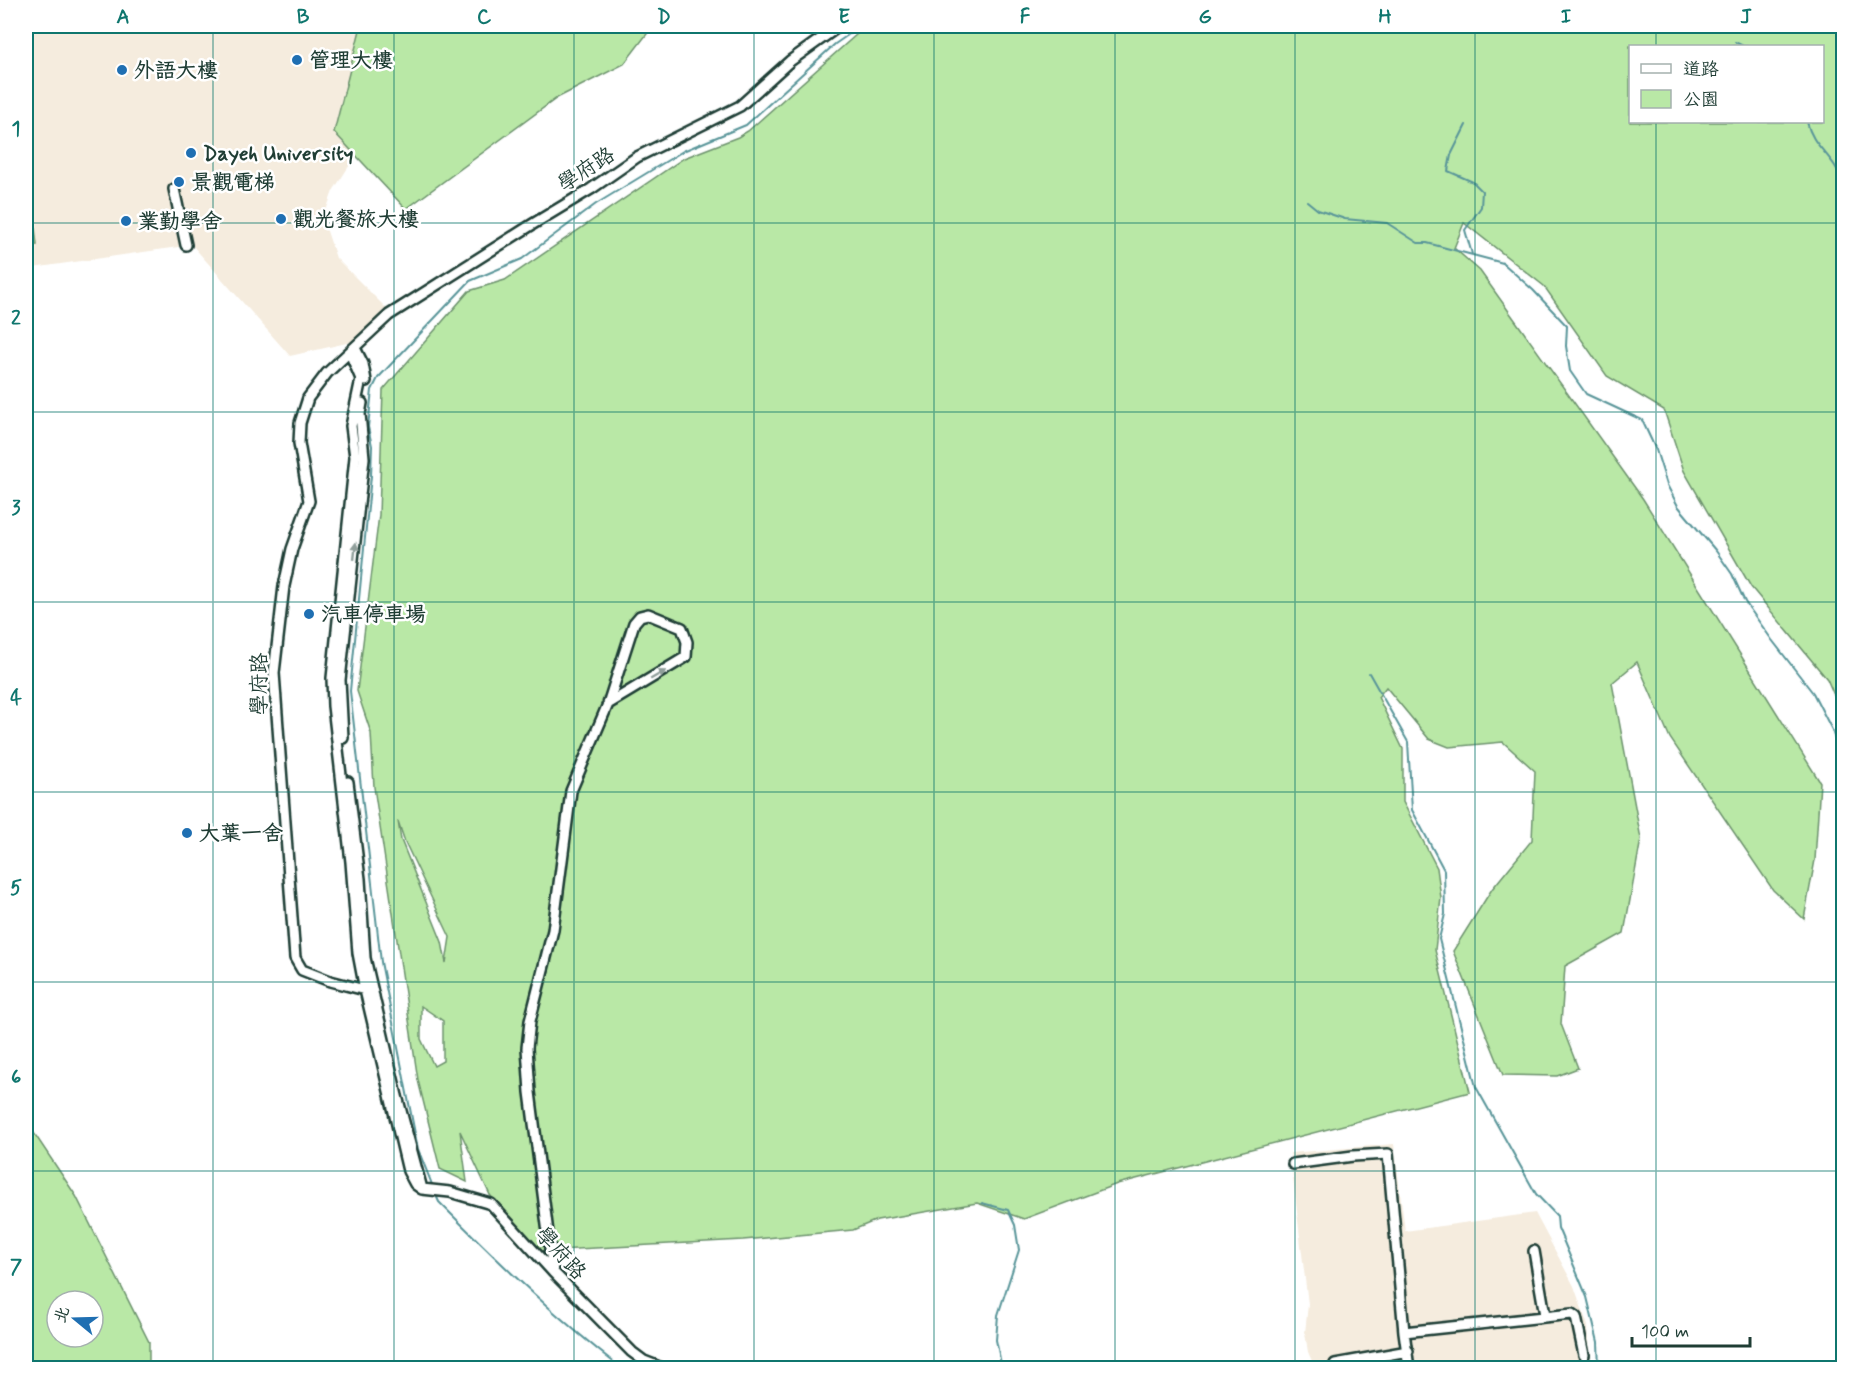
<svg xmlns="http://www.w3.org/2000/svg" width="1869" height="1394" font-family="Mynerve,'LXGW WenKai TC',sans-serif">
<rect width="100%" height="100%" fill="#fff"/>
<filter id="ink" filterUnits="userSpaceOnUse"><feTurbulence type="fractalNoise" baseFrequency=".0167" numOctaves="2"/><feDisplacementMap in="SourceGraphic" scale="12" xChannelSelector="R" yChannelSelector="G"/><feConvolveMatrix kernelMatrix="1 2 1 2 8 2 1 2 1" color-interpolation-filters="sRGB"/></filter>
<g filter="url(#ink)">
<path fill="#f5ecde" d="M26 26H410L382 115 333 191 323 219 336 258 388 310 351 342 290 356 192 245 26 269Z
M1394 1144 1405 1231 1535 1213 1574 1286 1588 1326 1591 1368H1315L1308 1352 1305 1333 1308 1304 1290 1153Z"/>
<path fill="#b9e8a6" stroke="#6c926d" stroke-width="1.5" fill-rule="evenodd" d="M361 26H653L624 64 557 98 406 209 334 132Z
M866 26H1843V716L1827 679 1751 587 1684 471 1664 410 1607 376 1544 286 1464 223 1454 248 1480 271 1643 499 1820 782 1815 860 1804 919 1773 890 1670 738 1637 662 1612 683 1641 839 1624 933 1565 966 1561 1024 1578 1068 1557 1076 1503 1075 1453 951 1492 889 1532 840 1535 771 1503 742 1449 747 1429 739 1386 687 1378 697 1403 749V802L1437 868 1441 898 1435 950 1470 1092 1117 1184 1024 1219 977 1203 877 1220 853 1230 743 1240 540 1251 490 1195 460 1131 467 1182 440 1169 418 1080 374 787 371 733 357 691 379 515 383 390 469 291 505 280 684 158 738 137 748 131ZM1630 46H1822V122H1630ZM398 821 405 842 450 937 446 963 442 942 401 840ZM421 1006 443 1021V1061L434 1066 421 1039Z
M33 210 37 245 26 246V211Z
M26 1127 32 1130 76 1196 149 1342V1368H26ZM57 1301H93V1337H57Z"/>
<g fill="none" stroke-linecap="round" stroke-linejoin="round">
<path stroke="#599599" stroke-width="2" d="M1735 42 1743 46
M1807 122C1812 143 1824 149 1835 166 1838 171 1841 177 1844 183
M1466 125 1451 155 1448 171 1473 182 1482 191 1481 207 1465 230 1472 254
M1307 201 1318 210 1345 219 1387 223 1418 243H1427L1503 263 1533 290 1567 326 1566 346 1570 371 1586 394 1642 420 1656 450 1667 485 1678 506 1716 551 1732 574 1745 602 1772 640 1813 693 1832 730 1838 750 1844 787
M1369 673 1408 742 1412 810 1444 870 1445 914 1439 939 1476 1087 1536 1194 1557 1216 1558 1228 1587 1297 1598 1342 1599 1368
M433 1187 418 1149 381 962 350 691 371 476 372 446 368 427 372 390 378 378 470 281 522 259 596 204 683 151 746 125 835 44 861 26
M435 1193 439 1202C497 1260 556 1318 621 1368
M982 1203 1008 1210 1015 1225 1019 1250 998 1315 996 1340 1002 1368"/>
<g stroke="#1f3d34" stroke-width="14">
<path id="minor" d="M174 189 186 245
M355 348 363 364 366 381
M350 353 361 379 351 426 355 457 332 678 333 706 351 862 358 953 365 990 408 1171 415 1184 422 1189 450 1192 491 1204 553 1272 632 1352 644 1361 662 1368
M343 738 340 680 364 458 360 414 362 403
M348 782 360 879 365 958 397 1096 422 1189
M374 996 365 990 330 981 302 970 295 958 274 673 284 586 292 549 309 501 299 443 300 423 308 398 327 373 389 315 533 224 591 189 637 157 740 106 790 61 839 26
M1293 1164 1353 1156 1388 1154 1404 1332 1409 1368
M1534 1251 1545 1315
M553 1272 530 1092 527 1048 530 1021 553 930 571 791 608 704 634 623 640 616 648 614 682 628 687 642 686 657 608 704
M1404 1332 1572 1314 1576 1317 1584 1355
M1335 1364 1408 1351"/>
</g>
<use href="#minor" stroke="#fff" stroke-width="9"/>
</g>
<defs><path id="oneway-solid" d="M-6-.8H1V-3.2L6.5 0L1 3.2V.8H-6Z" transform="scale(1.5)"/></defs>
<g fill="#8f9e9a">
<use href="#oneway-solid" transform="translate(355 551) rotate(-84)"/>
<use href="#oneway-solid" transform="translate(658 675) rotate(-30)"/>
</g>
</g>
<path fill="none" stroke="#0f766e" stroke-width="1.5" stroke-opacity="0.55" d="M213 26V1368M394 26V1368M574 26V1368M754 26V1368M934 26V1368M1115 26V1368M1295 26V1368M1475 26V1368M1656 26V46M1656 122V1368M26 223H1844M26 412H1844M26 602H1844M26 792H1844M26 982H1844M26 1171H1844"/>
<g fill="#1f6fb2" stroke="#fff" stroke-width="2">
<circle cx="297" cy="60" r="6"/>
<circle cx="122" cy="70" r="6"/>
<circle cx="191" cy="153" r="6"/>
<circle cx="179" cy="182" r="6"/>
<circle cx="281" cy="219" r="6"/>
<circle cx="126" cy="221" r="6"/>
<circle cx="309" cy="614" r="6"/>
<circle cx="187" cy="833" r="6"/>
</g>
<g text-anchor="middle" stroke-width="5" stroke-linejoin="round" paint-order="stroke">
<g font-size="21" font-weight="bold" fill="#1f3d34" stroke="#fff" text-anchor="start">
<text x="309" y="67">管理大樓</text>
<text x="134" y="77">外語大樓</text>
<text x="203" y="160">Dayeh University</text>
<text x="191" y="189">景觀電梯</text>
<text x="293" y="226">觀光餐旅大樓</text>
<text x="138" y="228">業勤學舍</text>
<text x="321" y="621">汽車停車場</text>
<text x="199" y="840">大葉一舍</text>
</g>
<g font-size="21" fill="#1f3d34" stroke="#fff">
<text transform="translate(586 169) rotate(-33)" y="7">學府路</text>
<text transform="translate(259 684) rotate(-90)" y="7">學府路</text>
<text transform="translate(561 1253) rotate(47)" y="7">學府路</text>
</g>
</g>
<rect width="1869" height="1394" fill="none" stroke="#fff" stroke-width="66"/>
<rect x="1629" y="45" width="195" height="78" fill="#ffffff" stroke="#a5b1ae" stroke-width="1.5"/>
<rect x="1641" y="64" width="30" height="9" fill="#ffffff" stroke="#a5b1ae" stroke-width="1.5"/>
<text x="1683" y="75" font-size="18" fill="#1f3d34">道路</text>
<rect x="1641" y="90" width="30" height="18" fill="#b9e8a6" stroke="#a5b1ae" stroke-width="1.5"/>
<text x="1683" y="105" font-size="18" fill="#1f3d34">公園</text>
<g transform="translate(75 1319) rotate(289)"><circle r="28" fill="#ffffff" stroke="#a5b1ae" stroke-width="1.5"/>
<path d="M0-4.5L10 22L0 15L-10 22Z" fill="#1f6fb2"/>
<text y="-9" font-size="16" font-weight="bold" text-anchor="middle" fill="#1f3d34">北</text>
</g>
<path d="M1632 1337v9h118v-9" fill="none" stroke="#1f3d34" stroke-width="3"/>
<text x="1641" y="1337" font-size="18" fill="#1f3d34" stroke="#ffffff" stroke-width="4.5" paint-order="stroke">100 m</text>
<rect x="33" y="33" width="1803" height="1328" fill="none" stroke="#0f766e" stroke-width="2"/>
<g font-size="20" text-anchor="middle" font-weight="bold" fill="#0f766e">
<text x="123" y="23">A</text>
<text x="303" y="23">B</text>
<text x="484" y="23">C</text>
<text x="664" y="23">D</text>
<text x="844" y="23">E</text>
<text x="1025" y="23">F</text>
<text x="1205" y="23">G</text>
<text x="1385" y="23">H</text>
<text x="1566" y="23">I</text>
<text x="1746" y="23">J</text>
<text x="16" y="135">1</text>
<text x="16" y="324">2</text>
<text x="16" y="514">3</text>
<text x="16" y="704">4</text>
<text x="16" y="894">5</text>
<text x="16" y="1083">6</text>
<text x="16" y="1273">7</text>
</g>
</svg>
